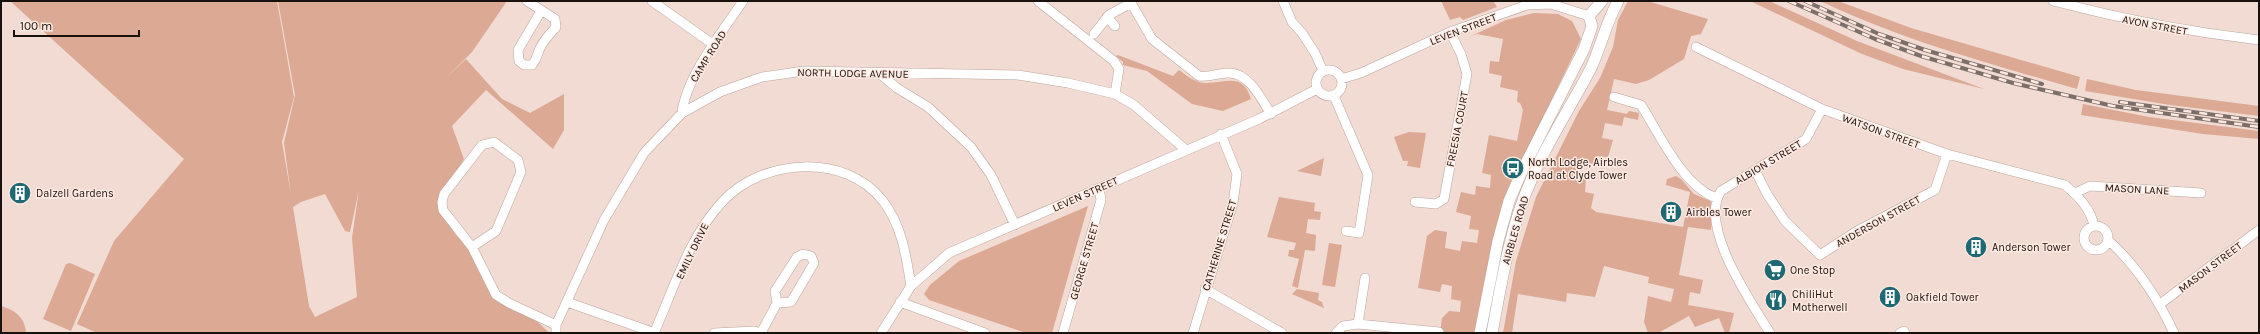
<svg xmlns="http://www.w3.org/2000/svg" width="2260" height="334" font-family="Karla,sans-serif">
<rect width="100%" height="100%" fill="#f1dbd3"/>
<path fill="#dba994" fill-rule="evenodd" d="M10 1H277L294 97 282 142 291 195 284 143 295 95 278 1H507L472 52 446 78 466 59 502 99 530 113 564 94V130L553 149 486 90 452 126 464 159 437 204 455 234 486 269 491 293 532 316 549 333H97L77 324 114 241 184 159ZM359 190 352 238 357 297 315 317 309 306 293 207 301 202 325 194 345 231 350 232Z
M1441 1H1493L1497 7 1463 20 1460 17 1450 20Z
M1628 1H1647L1708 19 1701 34 1691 36 1684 59 1649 80 1636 84 1614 79 1607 110 1627 114 1629 111 1639 113 1638 120 1624 117 1622 126 1605 123 1602 138 1613 140 1608 157 1597 156 1594 164 1578 161 1575 175 1586 178 1585 192 1594 194 1591 208 1596 212 1683 227 1690 192 1666 185 1667 179 1676 176 1681 179 1694 194 1710 201 1713 206 1711 230 1688 227 1679 275 1703 280 1700 294 1690 292 1688 305 1734 313 1729 333H1725L1719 318 1695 327 1689 316 1658 333H1648L1644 322 1648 296 1671 302 1674 289 1648 283 1649 277 1604 266 1595 297 1567 293 1566 302 1518 294 1512 333H1503L1516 261 1536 197 1579 111 1600 78 1613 47 1618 20Z
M1750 1H1769L1857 41 1984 89 1903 69 1862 54Z
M1820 1H1838L1911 28 2080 77 2077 89C1990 64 1902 40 1820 1Z
M1534 13 1558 14 1572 21 1581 39 1514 178 1493 240 1474 333H1440L1442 318 1449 311 1460 312 1461 301 1451 299 1452 286 1442 284 1440 292 1418 288 1427 236 1435 230 1447 232 1445 248 1460 251 1462 241 1477 243 1479 230 1469 229 1471 216 1456 212 1461 192 1475 195 1476 186 1490 188 1491 175 1482 173 1489 135 1517 141 1523 110 1520 103 1517 102 1518 91 1500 87 1502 76 1489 73 1490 61 1499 62 1503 39 1477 34 1469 37 1506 20Z
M1118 55 1173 76 1179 70C1187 76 1195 82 1204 83 1226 84 1242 71 1251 99L1223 111 1192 104 1147 71 1123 65V62L1116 56Z
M2087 79 2136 90 2259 106V116L2170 105 2085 91Z
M2083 104 2149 117 2259 131V139L2203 134 2081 115Z
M1409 132 1426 133 1420 168 1407 166 1408 161H1403L1394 137Z
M1324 158 1321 176 1297 171Z
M1279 197 1315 203 1314 211 1321 212 1320 220 1308 219 1306 233 1316 235 1315 251 1305 250 1298 288 1292 286 1299 259 1288 256 1289 250H1294L1296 243 1267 237Z
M1088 206 1052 333H1026L929 300 924 294 930 285 959 261Z
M1329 243 1342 245 1335 287 1322 285Z
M70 263 95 274 71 331 43 319 66 264Z
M1297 289 1319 293 1318 300 1322 302 1324 308 1292 294Z
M1 306C15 310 25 317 26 333H1Z"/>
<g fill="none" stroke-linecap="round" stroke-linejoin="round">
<g stroke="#baa59d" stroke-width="10">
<path id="minor" d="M527 1 555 19 556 27C550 34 544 40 540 48 537 55 537 59 532 65H524L519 61 518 50 541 11
M652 1 714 45
M1038 1 1114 61 1119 69 1115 94
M1130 1 1152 39 1199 76C1210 78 1219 72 1230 73 1250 74 1261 99 1271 114
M1283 1 1292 22 1302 33 1315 53 1323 71
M2053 1C2121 19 2189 32 2259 40
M1107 17 1115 26
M1094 34 1109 15 1131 3
M1696 47 1822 109 1947 154 2065 185C2078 196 2091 209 2094 226
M1316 83a13 13 0 1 1 26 0a13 13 0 1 1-26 0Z
M879 73 897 88 928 107 971 147 991 175 1015 225
M1341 79 1361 73 1450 32 1527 5 1551 4 1589 16
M1334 96 1368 175 1359 233 1346 231
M1614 97 1641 105C1660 135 1682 185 1716 198
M682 113C686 77 722 32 743 1
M1755 170 1767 194 1785 221 1820 255 1857 231 1935 190 1947 154
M2075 193 2090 186 2201 193
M1415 202 1436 204 1444 199 1467 74 1461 54 1450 32
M2084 238a12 12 0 1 1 24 0a12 12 0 1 1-24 0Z
M2108 240C2136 265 2158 299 2174 333
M472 247 496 231 521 172 518 160 494 142 482 145 444 194 442 202 443 210 472 247 496 295 509 303 556 325
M1205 289 1282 333
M567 302 655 333
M900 302 985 333
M2160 304 2259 230
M1358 324 1365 278
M556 333V325L604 220 644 153 682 113 720 92 762 77 804 71 1018 75 1068 83 1115 94 1134 105 1186 150
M654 333C674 288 689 237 723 201 762 159 845 152 883 201 902 226 906 255 911 286
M714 333 755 331 759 333
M761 333 777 303 791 302 814 263 811 256 803 254 797 257 775 291 777 303
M881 333 911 286 949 253 1259 119 1317 89
M1063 333 1101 200 1099 188
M1193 333 1233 203 1237 174 1221 134
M1336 333 1343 326 1358 324 1439 332
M1770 333C1751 302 1698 226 1721 191L1806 139 1822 109
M1900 333 1904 331 1905 333"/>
</g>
<g stroke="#baa59d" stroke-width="12">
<path id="major" d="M1480 333 1498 241 1509 201 1523 169 1584 49 1592 26 1589 16 1602 1
M1492 333C1502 280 1510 227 1532 178 1548 140 1572 105 1591 68 1601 46 1606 23 1618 1"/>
</g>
<use href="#minor" stroke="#fff" stroke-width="9"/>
<use href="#major" stroke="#fff" stroke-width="11"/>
<g stroke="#7c6e69" stroke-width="4">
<path id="rail" d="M1789 1 1875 39 1921 56 2013 83 2113 106 2259 127
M1805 1 1879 34 1925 50 2042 84
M2120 102 2259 121"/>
</g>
<use href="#rail" stroke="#ffe9e0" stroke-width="2.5" stroke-dasharray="8" stroke-linecap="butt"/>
</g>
<defs>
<g id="bus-disc" transform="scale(1.15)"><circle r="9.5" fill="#1e6973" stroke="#ffe9e0"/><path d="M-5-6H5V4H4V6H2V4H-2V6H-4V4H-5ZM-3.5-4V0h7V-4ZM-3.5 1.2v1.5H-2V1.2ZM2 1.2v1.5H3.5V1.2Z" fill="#fff"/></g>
<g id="building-disc" transform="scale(1.15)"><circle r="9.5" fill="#1e6973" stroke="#ffe9e0"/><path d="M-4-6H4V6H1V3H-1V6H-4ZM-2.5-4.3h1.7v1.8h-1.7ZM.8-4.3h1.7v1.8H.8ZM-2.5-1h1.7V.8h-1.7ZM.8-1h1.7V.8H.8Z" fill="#fff"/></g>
<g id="supermarket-disc" transform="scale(1.15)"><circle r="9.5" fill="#1e6973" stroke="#ffe9e0"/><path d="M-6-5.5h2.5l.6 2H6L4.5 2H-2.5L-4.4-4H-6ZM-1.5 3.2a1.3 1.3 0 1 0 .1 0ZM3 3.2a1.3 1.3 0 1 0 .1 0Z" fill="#fff"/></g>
<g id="restaurant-disc" transform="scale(1.15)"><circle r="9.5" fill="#1e6973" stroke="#ffe9e0"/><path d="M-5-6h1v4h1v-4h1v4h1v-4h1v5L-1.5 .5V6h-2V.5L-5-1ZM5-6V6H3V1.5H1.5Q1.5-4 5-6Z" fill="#fff"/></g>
</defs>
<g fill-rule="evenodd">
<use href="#bus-disc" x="1513" y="168"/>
<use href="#building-disc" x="20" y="193"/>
<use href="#building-disc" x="1671" y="212"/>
<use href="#building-disc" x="1976" y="247"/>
<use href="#supermarket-disc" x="1775" y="270"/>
<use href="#building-disc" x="1890" y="297"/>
<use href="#restaurant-disc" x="1776" y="300"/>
</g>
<g text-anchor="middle" stroke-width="3" stroke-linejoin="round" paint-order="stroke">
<g font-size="11" fill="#18110e" stroke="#ffe9e0">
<text transform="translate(2155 25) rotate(11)" y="4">AVON STREET</text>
<text transform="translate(1463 29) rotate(-21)" y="4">LEVEN STREET</text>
<text transform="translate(708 56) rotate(-58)" y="4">CAMP ROAD</text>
<text transform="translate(853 73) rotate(1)" y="4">NORTH LODGE AVENUE</text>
<text transform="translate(1457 129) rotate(-79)" y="4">FREESIA COURT</text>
<text transform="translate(1881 131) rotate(20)" y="4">WATSON STREET</text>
<text transform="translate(1768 162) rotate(-31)" y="4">ALBION STREET</text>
<text transform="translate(2137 189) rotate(3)" y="4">MASON LANE</text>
<text transform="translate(1085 194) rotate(-24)" y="4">LEVEN STREET</text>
<text transform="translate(1878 221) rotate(-29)" y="4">ANDERSON STREET</text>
<text transform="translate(1515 230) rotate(-74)" y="4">AIRBLES ROAD</text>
<text transform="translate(1219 245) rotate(-73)" y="4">CATHERINE STREET</text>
<text transform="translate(692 251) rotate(-64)" y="4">EMILY DRIVE</text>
<text transform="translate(1084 261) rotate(-74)" y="4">GEORGE STREET</text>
<text transform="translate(2210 267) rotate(-37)" y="4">MASON STREET</text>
</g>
<g font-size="11" fill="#18110e" stroke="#ffe9e0" text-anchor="start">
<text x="1528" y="166">North Lodge, Airbles<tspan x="1528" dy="13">Road at Clyde Tower</tspan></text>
<text x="36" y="197">Dalzell Gardens</text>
<text x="1686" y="216">Airbles Tower</text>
<text x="1992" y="251">Anderson Tower</text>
<text x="1790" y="274">One Stop</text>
<text x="1792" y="298">ChiliHut<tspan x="1792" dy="13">Motherwell</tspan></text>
<text x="1906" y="301">Oakfield Tower</text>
</g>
</g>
<rect width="2260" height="334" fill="none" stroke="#18110e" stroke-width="4"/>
<path d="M14 30v6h125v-6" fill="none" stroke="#18110e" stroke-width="2"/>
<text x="20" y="30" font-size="12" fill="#18110e" stroke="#ffe9e0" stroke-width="3" paint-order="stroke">100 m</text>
</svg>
